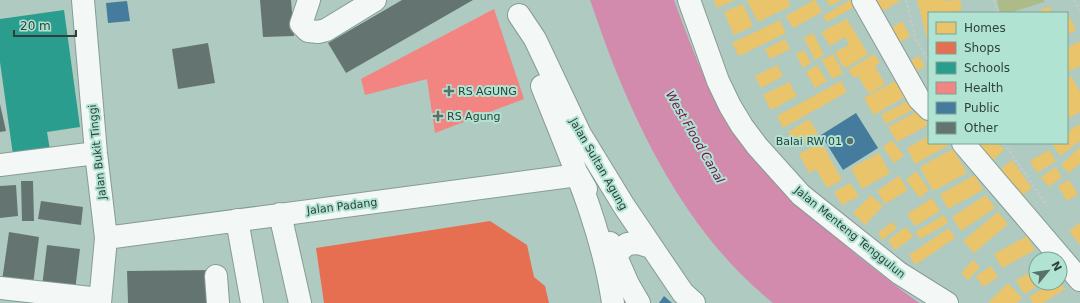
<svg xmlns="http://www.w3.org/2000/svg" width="1080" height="303" font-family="'DejaVu Sans',sans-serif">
<rect width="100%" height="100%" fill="#afcac1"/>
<path fill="#acbb88" d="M997 0H1044V2L1009 13H1000Z"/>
<path fill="#d28bad" d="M590 0H674C693 52 713 105 747 150 764 174 787 193 808 213 844 245 880 275 919 303H773C698 243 649 154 614 66 605 44 598 22 590 0Z"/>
<path fill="#e9c46a" d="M714 0H735L717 8Z
M749 0H788L791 6 758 22 747 1Z
M814 0H815L822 12 793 28 786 16Z
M826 0H841L830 6Z
M850 0 854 7 827 22 823 16Z
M869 0H901L878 14Z
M917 0H945V1L960 0 962 10 948 13H929V37L927 38Z
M743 4 753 26 734 35 724 12Z
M1049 6 1052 13H1036Z
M1069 16 1076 30 1067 35V17Z
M847 19 868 54 846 68 844 66 843 67 835 52 849 45 845 37 830 46 821 32Z
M780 20 786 33 739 56 732 43Z
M902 21 910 36 894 46 885 32Z
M813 33 824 55 815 60 804 38Z
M785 39 790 49 770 59 765 49Z
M1080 41V66L1068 72 1067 48Z
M804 50 811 63 803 68 796 54Z
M833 54 843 73 832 79 822 60Z
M874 54 880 63 875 66 885 84 869 94 858 76 854 78 848 70Z
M919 56 925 66 912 74 906 63Z
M777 65 783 76 761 88 755 76Z
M817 65 827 81 815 88 806 72Z
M1071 76 1080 92V112L1067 119V78Z
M899 79 908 95 874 115 864 98Z
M841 81 847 92 783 128 777 116Z
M789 82 797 96 771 110 763 95Z
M913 98 918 107 886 124 881 115Z
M920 110 928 125 897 142 888 127Z
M809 119 818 134 796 146 788 132Z
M1078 124 1080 127V141L1060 156 1052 144 1053 143H1067V133Z
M929 136V143H947L949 145 915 164 907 148Z
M892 140 904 156 894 163 883 147Z
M821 142 842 180 827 188 816 169 809 173 799 154Z
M977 143H999L1004 150 992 161Z
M1080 147V163L1069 173 1061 165Z
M953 149 967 173 933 191 920 167Z
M1049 150 1056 161 1037 173 1030 161Z
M879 153 890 173 862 189 851 168Z
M1012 160 1032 188 1020 197 1001 169Z
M1056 167 1062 177 1048 187 1041 177Z
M916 171 929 190 920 198 906 180Z
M975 175 983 190 948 209 940 194Z
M899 176 908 190 885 204 877 191Z
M1069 180 1078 194 1067 201 1058 186Z
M850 183 859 196 842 205 834 192Z
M871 195 883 206 865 225 853 213Z
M986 195 995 208 961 231 952 217Z
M932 198 940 211 915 226 907 214Z
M998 212 1008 224 974 253 963 241Z
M944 215 948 223 920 239 915 232Z
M892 222 897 228 882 240 878 233Z
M1080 223V245L1069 231Z
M906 227 913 237 895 250 888 240Z
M949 228 955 238 915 265 909 255Z
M1027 236 1035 250 1002 268 994 254Z
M973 260 980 267 968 280 961 273Z
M991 266 998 277 983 287 976 276Z
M1033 271 1036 275V283H1040L1041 284 1024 294 1016 280Z
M1060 281 1065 289 1043 303H1033L1029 297 1051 283H1060Z
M1008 283 1022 298 1017 303H990L989 302Z"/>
<path fill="#e76f51" d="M490 221 527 245 534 277 545 286 549 303H324L316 248Z"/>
<path fill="#2a9d8f" d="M64 10 80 127 47 132 50 150 13 155 0 62V19Z"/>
<path fill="#f28482" d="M494 9 524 99 435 133 427 79 365 95 361 79Z"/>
<path fill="#457b9d" d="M127 1 130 21 108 23 106 3Z
M856 113 878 148 843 170 821 135Z
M664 296 672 303H659Z"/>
<path fill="#647571" d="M260 0H291L294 36 263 37Z
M402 0H473L346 73 328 43Z
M208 43 215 83 178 89 172 49Z
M0 104 6 131 0 132Z
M21 181H33L34 221H22Z
M16 185 18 216 0 218V186Z
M41 201 83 207 81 225 38 219Z
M9 232 39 237 33 285 2 281Z
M47 245 80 249 75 291 42 287Z
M214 270 215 303H128L127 271Z"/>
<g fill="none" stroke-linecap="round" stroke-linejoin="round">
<g stroke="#869c95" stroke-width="24">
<path id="minor" d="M83 0 96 153 106 238 100 303
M309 0 301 24 308 31 318 32 326 30 375 0
M689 0 718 81 730 106 742 126 757 146 801 195 899 273 947 303
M863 0 919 99 929 109
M963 143 1080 280
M0 165 96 153
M280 214 300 303
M237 220 252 303
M106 238 578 175 586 189
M610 243 628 284 639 303
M216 276 218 303
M0 288 100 299"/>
</g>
<g stroke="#869c95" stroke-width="24">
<path id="major" d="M519 15 535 39 580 134 624 206 683 293 694 303
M542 86C570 157 602 227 613 303
M609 275 615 255 627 244 638 243 651 247"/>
</g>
<path stroke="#c3cac8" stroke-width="2.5" stroke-dasharray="3 2" stroke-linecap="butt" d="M906 0 916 40 929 61
M994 0 998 13
M1074 0 1080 10
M1004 143 1047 206"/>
<use href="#minor" stroke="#f3f7f6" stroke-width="22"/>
<use href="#major" stroke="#f3f7f6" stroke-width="22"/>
</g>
<g fill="#5a716a" stroke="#b0e3d2" stroke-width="1.5">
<path d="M447 85h4v4h4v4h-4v4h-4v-4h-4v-4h4z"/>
<path d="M436 110h4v4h4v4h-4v4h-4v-4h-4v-4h4z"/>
<circle cx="850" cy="141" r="4"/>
</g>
<g text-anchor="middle" stroke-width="4" stroke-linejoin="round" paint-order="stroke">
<g font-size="11" fill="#2d413b" stroke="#b0e3d2" text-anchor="start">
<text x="458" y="95">RS AGUNG</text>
<text x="447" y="120">RS Agung</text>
<text x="842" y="145" text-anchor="end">Balai RW 01</text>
</g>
<g font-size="11" fill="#2d413b" stroke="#b0e3d2">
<text transform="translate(97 152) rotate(-96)" y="4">Jalan Bukit Tinggi</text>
<text transform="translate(599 164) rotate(60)" y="4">Jalan Sultan Agung</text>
<text transform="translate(342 206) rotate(-7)" y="4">Jalan Padang</text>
<text transform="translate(850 232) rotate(39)" y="4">Jalan Menteng Tenggulun</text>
</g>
<g font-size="12" font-style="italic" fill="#770f4a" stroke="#b0e3d2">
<text transform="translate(695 137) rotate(60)" y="4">West Flood Canal</text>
</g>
</g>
<rect x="928" y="12" width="140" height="132" fill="#b0e3d2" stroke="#7ca296"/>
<rect x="936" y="22" width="20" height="12" fill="#e9c46a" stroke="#7ca296"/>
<text x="964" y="32" font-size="12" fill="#2d413b">Homes</text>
<rect x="936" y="42" width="20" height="12" fill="#e76f51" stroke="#7ca296"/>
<text x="964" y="52" font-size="12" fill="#2d413b">Shops</text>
<rect x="936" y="62" width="20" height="12" fill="#2a9d8f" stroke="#7ca296"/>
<text x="964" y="72" font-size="12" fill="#2d413b">Schools</text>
<rect x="936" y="82" width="20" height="12" fill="#f28482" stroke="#7ca296"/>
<text x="964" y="92" font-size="12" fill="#2d413b">Health</text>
<rect x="936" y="102" width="20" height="12" fill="#457b9d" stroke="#7ca296"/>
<text x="964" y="112" font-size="12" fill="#2d413b">Public</text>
<rect x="936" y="122" width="20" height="12" fill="#647571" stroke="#7ca296"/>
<text x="964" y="132" font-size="12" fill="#2d413b">Other</text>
<g transform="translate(1048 271) rotate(61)"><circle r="19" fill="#b0e3d2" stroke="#7ca296"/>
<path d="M0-3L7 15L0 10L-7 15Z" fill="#5a716a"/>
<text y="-6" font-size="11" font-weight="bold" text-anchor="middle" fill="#2d413b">N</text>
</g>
<path d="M14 30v6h62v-6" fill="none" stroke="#2d413b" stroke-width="2"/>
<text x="20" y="30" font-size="12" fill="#2d413b" stroke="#b0e3d2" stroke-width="3" paint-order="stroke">20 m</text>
</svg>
